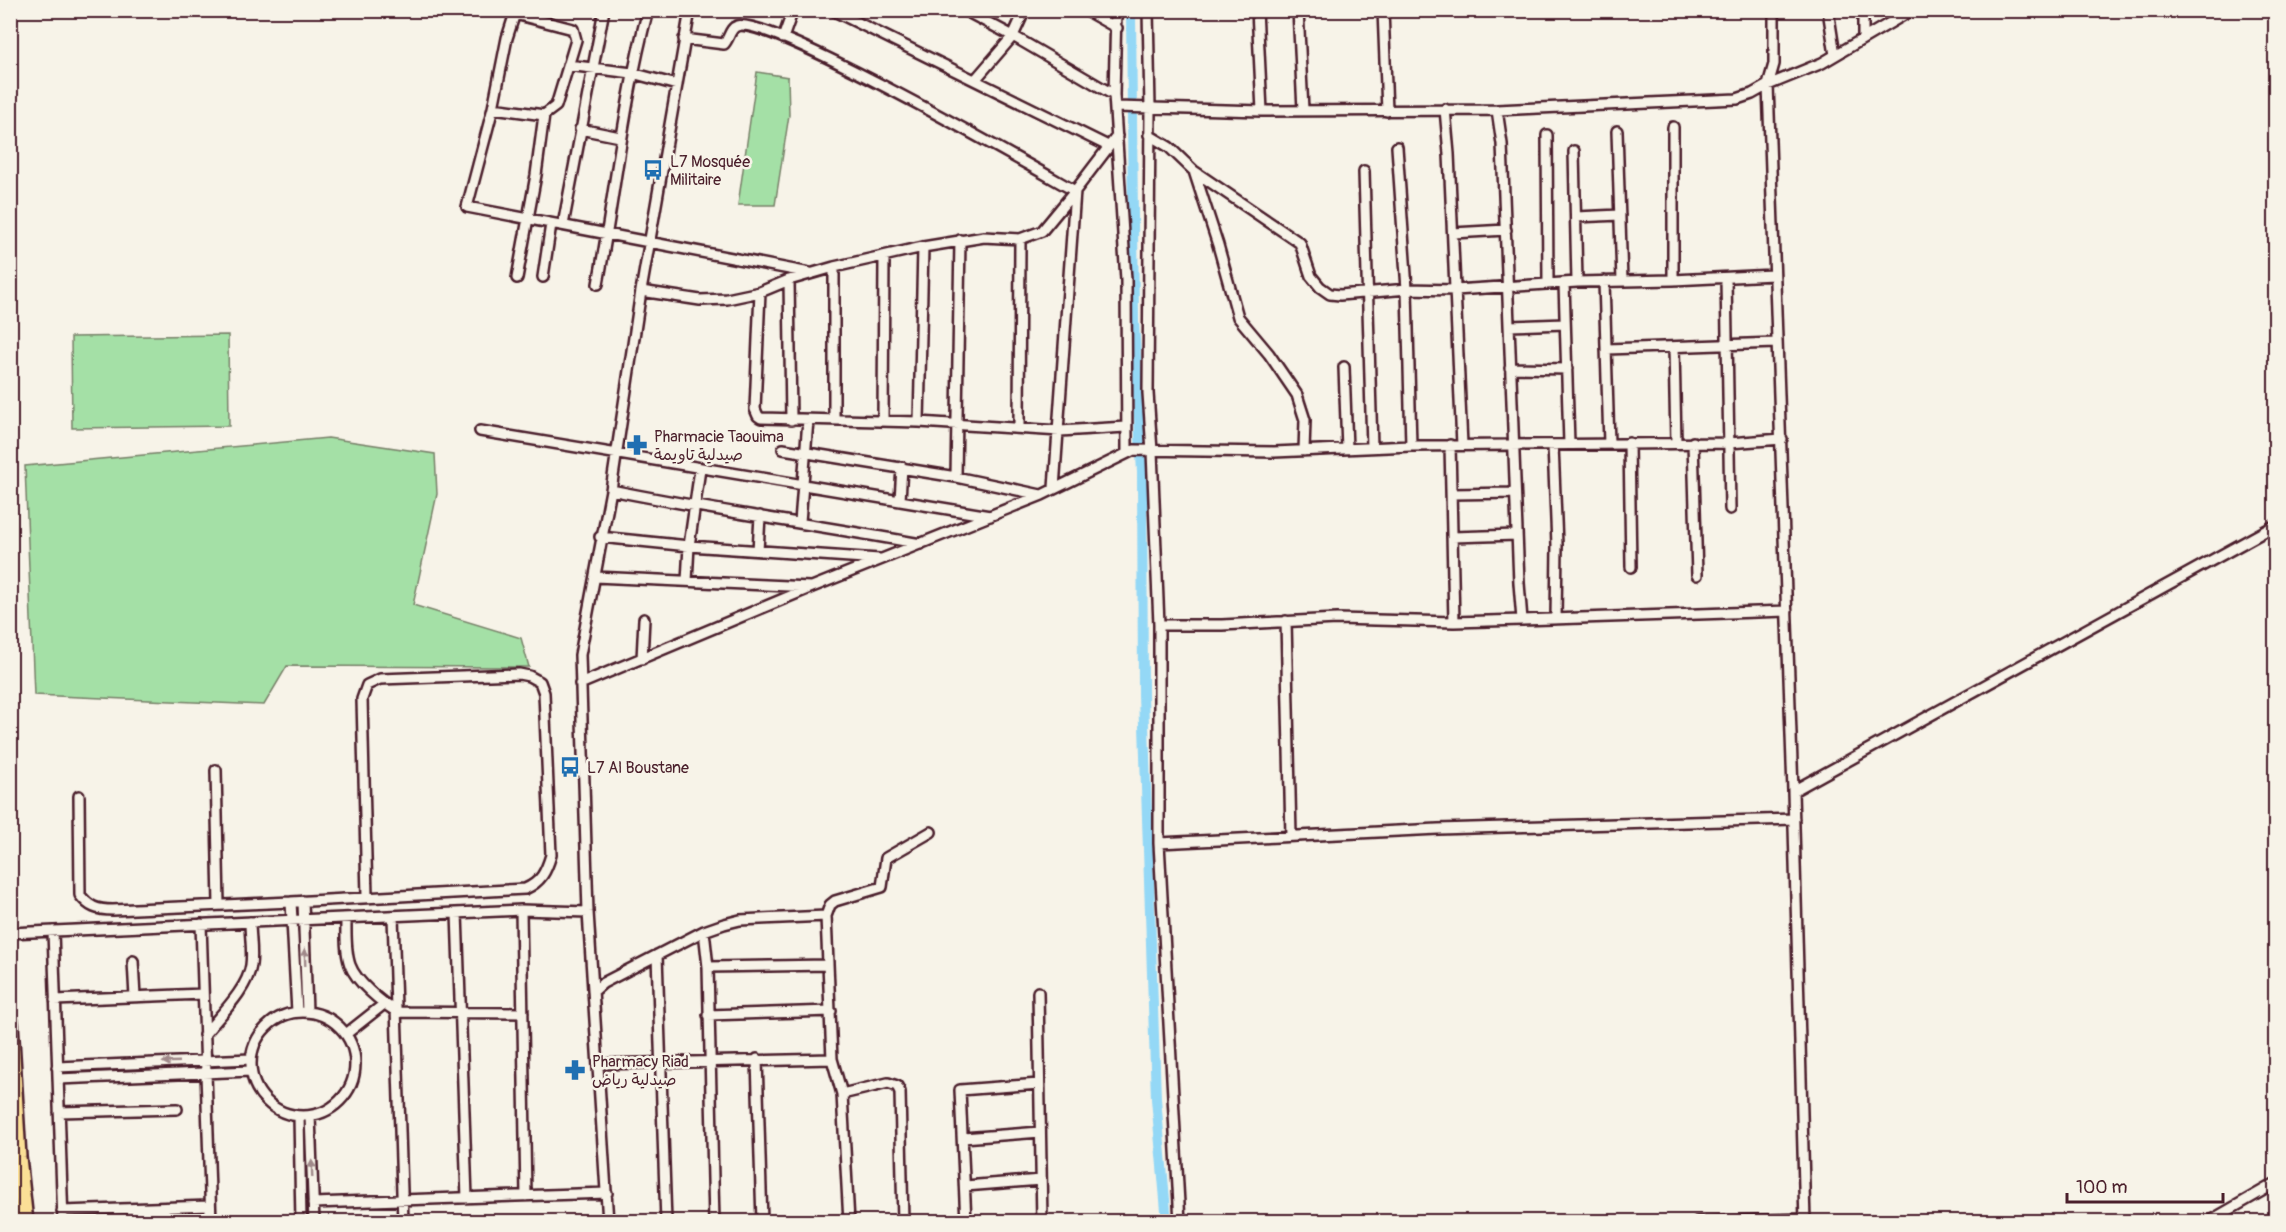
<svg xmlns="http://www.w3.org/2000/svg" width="2286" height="1232" font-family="Pangolin,'Playpen Sans Arabic',sans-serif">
<rect width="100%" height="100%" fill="#f7f3e8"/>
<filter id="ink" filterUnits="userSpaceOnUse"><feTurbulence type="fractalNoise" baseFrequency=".0167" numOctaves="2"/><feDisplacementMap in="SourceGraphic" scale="12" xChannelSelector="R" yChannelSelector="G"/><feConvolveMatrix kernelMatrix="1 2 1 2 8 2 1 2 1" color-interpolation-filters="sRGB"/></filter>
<g filter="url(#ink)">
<path fill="#a4e0a6" stroke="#778068" stroke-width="1.5" d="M757 72 788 77 789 115 775 205H738Z
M228 335 229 426 72 428 71 337Z
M328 438 435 454 437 494 413 605 521 638 529 667 287 666 264 705 34 695 25 466Z"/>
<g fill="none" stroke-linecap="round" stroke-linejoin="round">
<path stroke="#94d8f6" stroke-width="10" d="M1131 10 1134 321 1142 473 1143 694 1156 1099 1167 1222"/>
<g stroke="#4a1f2b" stroke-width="14">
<path id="minor" d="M516 10 507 38 493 108 467 207 810 273
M832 10 1108 146
M964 10 1013 36 1114 95
M1085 10 1117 28
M1116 10 1114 95 1126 280 1127 453
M1148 10 1150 108 1148 393 1152 451 1159 625V843L1180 1222
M1257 10 1262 111
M1298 10 1303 110
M1383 10 1387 111
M1774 10V64L1768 85 1793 791 1805 1222
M1828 10 1835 55
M1863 10V38
M783 38 793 10
M568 65 632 73 677 85
M975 80 1013 36 1023 14
M1116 107 1262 111 1497 110 1737 99 1752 94 1768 85 1822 63 1912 10
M493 108 544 115 556 106 576 40 573 29 515 14
M1445 109 1449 154 1462 445
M1497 110 1502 144 1519 583 1522 620
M580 129 620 137
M1617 131 1622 281
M1149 135 1169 147 1194 171 1300 243 1311 276 1320 287 1330 294 1340 295 1407 289 1397 147
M1547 135 1548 283
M1574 151 1577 282
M1194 171 1218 245 1238 317 1269 354 1297 395 1305 420 1304 451
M1364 171 1372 447
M1576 217 1620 215
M563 225 604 10
M1453 233 1506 230
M543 277 551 224
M517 278 536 175 544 115
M1726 279 1730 509
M789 280 791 420
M1673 280V127
M1604 281 1609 444
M1564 283 1569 444
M598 284C615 192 624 100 648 10
M641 291 700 300 727 299 760 292 789 280 834 267 923 247 984 237 1020 239 1042 231 1075 191C1034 168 766 14 737 26 730 28 729 39 724 44L684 39
M760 292 755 409 758 416 761 418 919 422 1060 431 1126 427
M1509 326 1565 324
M1674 347 1676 443
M1607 349 1776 343
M1344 367 1347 449
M1510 368 1567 369
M834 420V267
M883 421 884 257
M919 422 923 247
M1019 428 1020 239
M480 431 990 516
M1693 442 1697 575
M1629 443 1631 567
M1450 445 1454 622
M1553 445 1557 545 1556 619
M1411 446 1407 289 1455 290 1577 282 1673 280 1773 275
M783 449 956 477 1041 495
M956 477 960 240
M1054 488 1075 191 1117 136
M611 490C714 511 818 525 921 544
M1452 494 1515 493
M900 500 902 467
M800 522 808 420
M600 537 689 546 879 559
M1452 537 1517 535
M758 551 760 516
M595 577 810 587
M687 581 689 546 700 469
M1286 621 1291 836
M1159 625H1222L1337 619 1454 622 1522 620 1787 611
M642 659 644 619
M580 684 812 587 1042 495 1134 450 1274 452 1411 446 1729 443 1782 439
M216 770 219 905
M1793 791 2276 525
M79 796 80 895C89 907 97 910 113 910L291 902 525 889C541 882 546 872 551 855L544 693 540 682 529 676 519 674 380 679 367 685 362 699 367 896
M1159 843 1438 829 1794 819
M303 901 307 1012
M291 902 297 1012
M521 910 526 1196
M457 913 467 1198
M393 916 403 1222
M346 918C346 933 345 951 350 965 356 982 382 1003 397 1012L523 1013
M201 924 211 1222
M53 931 63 1222
M704 931 708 967 714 1222
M10 933 521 910 588 912
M657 955 666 1222
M133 961 135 997
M708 967 828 965
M594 991 603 983 704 931 724 924 740 920 826 916
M1038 992 1042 1222
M55 1000 203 994
M251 1064a52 52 0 1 1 104 0a52 52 0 1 1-104 0Z
M708 1015 831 1011
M346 1034 384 1004
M204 1035C219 1016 248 989 251 965 253 951 250 936 250 922
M757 1059 762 1222
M598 1064 832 1059
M57 1067 251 1059
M58 1079 251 1071
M842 1094 888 1083 897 1086 900 1092 903 1222
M59 1112 177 1109
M299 1116 301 1222
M310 1116 314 1222
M963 1138 1040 1132
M965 1186 1041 1180
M313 1203 607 1193
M62 1211 209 1206
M608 1222 588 912 580 655 611 490 641 291 690 10
M849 1222 842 1094 832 1059 826 916 830 905 835 901 882 887 886 858 931 832
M966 1222 960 1090 1039 1084
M1697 1222 1805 1219
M2208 1222 2276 1183"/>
</g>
<g stroke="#4a1f2b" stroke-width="20">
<path id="primary" d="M10 1022 18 1157 25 1222"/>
</g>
<use href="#minor" stroke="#f7f3e8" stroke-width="9"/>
<use href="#primary" stroke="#fbdf96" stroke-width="15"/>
</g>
<defs><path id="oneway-solid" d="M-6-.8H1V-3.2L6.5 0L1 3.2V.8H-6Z" transform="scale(1.5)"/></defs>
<g fill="#a0898a">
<use href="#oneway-solid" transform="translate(305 957) rotate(-92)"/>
<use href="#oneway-solid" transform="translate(171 1062) rotate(178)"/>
<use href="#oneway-solid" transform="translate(312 1169) rotate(-92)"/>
</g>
</g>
<defs>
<g id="bus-bare" transform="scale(1.62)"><path d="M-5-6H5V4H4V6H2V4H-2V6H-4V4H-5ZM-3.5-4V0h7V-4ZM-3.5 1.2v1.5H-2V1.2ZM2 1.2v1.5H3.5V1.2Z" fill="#1f6fb2" stroke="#f7f3e8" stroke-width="2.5" paint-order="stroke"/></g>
<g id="pharmacy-bare" transform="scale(1.62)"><path d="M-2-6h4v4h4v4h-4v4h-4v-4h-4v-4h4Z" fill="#1f6fb2" stroke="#f7f3e8" stroke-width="2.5" paint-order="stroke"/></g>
</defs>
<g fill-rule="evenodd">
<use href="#bus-bare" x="653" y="170"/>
<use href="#pharmacy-bare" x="637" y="445"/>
<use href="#bus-bare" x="570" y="767"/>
<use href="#pharmacy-bare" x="575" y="1070"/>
</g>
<g text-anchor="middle" stroke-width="5" stroke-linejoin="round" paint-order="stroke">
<g font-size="16" fill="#4a1f2b" stroke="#f7f3e8" text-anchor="start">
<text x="670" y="167">L7 Mosquée<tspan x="670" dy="18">Militaire</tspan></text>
<text x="654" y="442">Pharmacie Taouima<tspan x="654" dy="18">صيدلية تاويمة</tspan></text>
<text x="587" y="773">L7 Al Boustane</text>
<text x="592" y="1067">Pharmacy Riad<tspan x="592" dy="18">صيدلية رياض</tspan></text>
</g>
</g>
<rect width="2286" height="1232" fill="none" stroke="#f7f3e8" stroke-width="36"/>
<rect x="18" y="18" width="2250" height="1196" fill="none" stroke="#4a1f2b" stroke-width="2" filter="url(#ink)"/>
<path d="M2067 1193v9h156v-9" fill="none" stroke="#4a1f2b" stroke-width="3"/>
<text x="2076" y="1193" font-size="18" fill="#4a1f2b" stroke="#f7f3e8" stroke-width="4.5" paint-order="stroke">100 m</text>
</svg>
